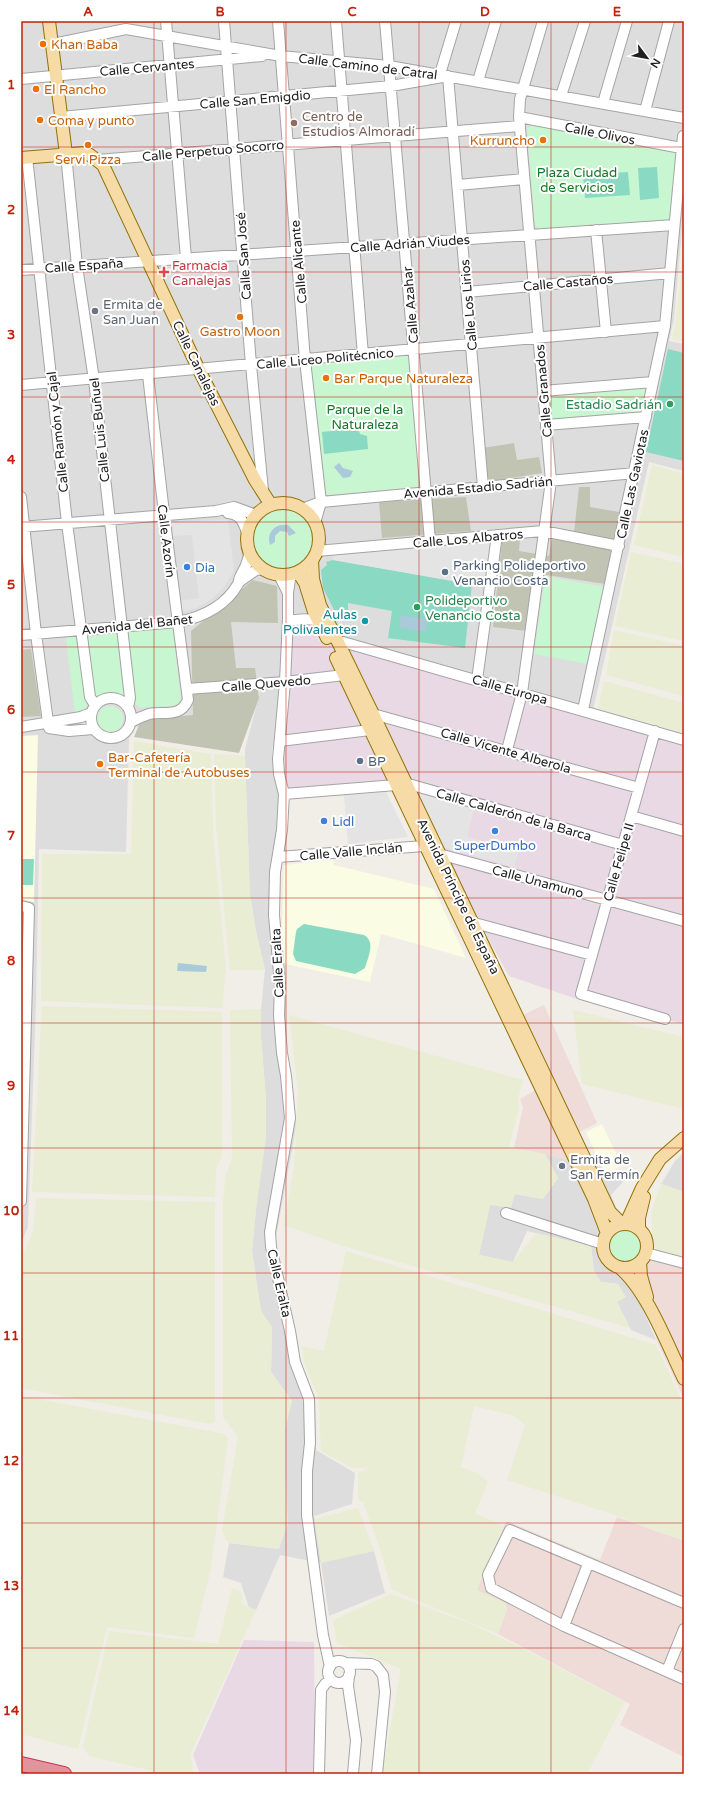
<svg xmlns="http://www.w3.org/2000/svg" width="705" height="1795" font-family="'Varela Round',sans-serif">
<rect width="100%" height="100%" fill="#f0eee7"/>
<path fill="#dedddd" d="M21 21H684V206L674 320 669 341 684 344V471L649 462 592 715 351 650 308 613 283 614 279 722 272 749V762L278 790 280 810 278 832 272 854 270 925 274 944 275 1014 296 1123 295 1134 275 1242 276 1257 301 1363 315 1396 316 1450 355 1473 352 1504 314 1516 321 1562 374 1551 385 1593 329 1616 321 1563 280 1555 256 1610 249 1608 241 1583 223 1577 229 1543 279 1549 285 1472V1428L292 1401 271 1372 272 1327 261 1311 252 1251 266 1099 261 1037V1009L265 970 255 927 250 894 245 761V749L260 692 203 700 199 716 136 727 129 739 126 852 39 849 36 1003 28 1227 21 1243Z
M684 1152V1192L661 1184 675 1161Z
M545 1154 630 1174 611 1195 618 1213 601 1234 599 1250 604 1263 612 1271 625 1278 635 1291 656 1340 631 1330 617 1302 625 1297 618 1284 601 1282 594 1271 591 1246 527 1231 513 1262 479 1255 490 1205 515 1194 543 1199 558 1178Z"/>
<path fill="#efdbd7" d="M544 1005 597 1123 577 1133 573 1160 514 1148 523 1107 520 1099 552 1081 521 1016Z
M646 1257 684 1268V1399L657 1341 648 1301 644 1266Z
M617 1517 684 1541V1757L620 1725 630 1704 498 1634 507 1610 477 1590 506 1521 600 1560Z"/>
<path fill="#e8d9e4" d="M310 622 319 641 684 742V1024L577 999 509 976 446 862 407 778 286 789 282 747 291 673 292 629 298 623Z
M244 1640 314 1642 315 1774H200L193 1755Z"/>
<path fill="#fafde3" d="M38 735 34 902 21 899V736Z
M333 860 334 865 434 889 466 958 381 934 370 982 281 963 284 865Z
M602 1124 622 1166 605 1173 586 1132Z"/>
<path fill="#c2c4b3" d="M514 443 517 460 539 457 542 473 487 482 482 448Z
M579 487H590V507L619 512 605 584 534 573 527 631 493 627 502 541 520 540 519 551 549 556 552 539 573 542Z
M466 497 471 531 382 538 379 502Z
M253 580 277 586 278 623 231 622 236 668H255L259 698 239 753 134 737 141 720 193 715 191 631Z
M31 649 41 716 21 717V650Z"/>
<path fill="#e8edd4" d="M684 248V342L672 339 676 319Z
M652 465 684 474V557L634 545Z
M631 552 684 564V641L615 626Z
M614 630 684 646V696L606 675Z
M604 681 684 703V733L598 709Z
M134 741 211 754 213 832 226 970 222 1008 41 1001 42 854H131Z
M214 754 245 756 250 894 256 931 265 970H230L216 825Z
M42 1006 222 1012V1156L216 1169 215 1197 32 1192Z
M261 1009V1037L266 1099V1138L256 1210 252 1251 261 1311 272 1327 271 1372 292 1401 285 1428V1472L288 1524 279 1549 229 1543 226 1540 222 1530 238 1437 223 1417V1201L226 1175 232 1157 230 1010Z
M573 1010 684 1037V1109L582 1084Z
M289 1015 523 1080 518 1099 519 1108 509 1147 545 1154 558 1178 543 1199 515 1194 511 1208 490 1205 479 1255 513 1262 536 1233 591 1246 594 1271 601 1282 618 1284 626 1297 617 1302 630 1328 343 1246 284 1225 294 1166 298 1090Z
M661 1184 684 1192V1257L653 1248 651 1213Z
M36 1198 215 1202V1422L210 1424 21 1388V1260L33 1231Z
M346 1251 656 1345 684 1405V1541L615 1515 507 1480 525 1425 512 1415 474 1406 461 1467 412 1451 477 1473 488 1482 475 1513 443 1499 504 1526 477 1590 506 1603 507 1610 498 1634 392 1590 379 1546 363 1502 358 1500V1473L368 1468H352L321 1451 319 1399 305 1364 301 1346 324 1351Z
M21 1396 225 1434 228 1440 211 1568 194 1638 107 1627 78 1749 21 1734Z
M358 1508 374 1551 321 1563 315 1519Z
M232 1588 242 1593V1604L256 1610 190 1755 194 1774H166L89 1756 83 1747 109 1631 218 1644Z
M391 1594 471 1624 516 1645 625 1702 587 1774H382L401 1669 337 1643 333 1620Z"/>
<path fill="#c7f6d0" d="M533 124 675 151 679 156 671 216 667 220 539 229 535 225 527 129Z
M406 355 409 357 420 482 418 487 326 495 322 492 311 367 314 364Z
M644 387 646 389 643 411 639 414 554 421 550 419 549 397 551 394Z
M254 539a29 29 0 1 1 58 0a29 29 0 1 1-58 0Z
M545 576 604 587 588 664 534 654Z
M170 627 173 630 181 701 177 705 141 708 134 703 127 636 130 632Z
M116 633 119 637 126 697 110 693 97 698 94 696 88 639 89 637Z
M75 637 79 640 87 706 83 713 75 714 66 638Z
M97 719a13 13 0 1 1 26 0a13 13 0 1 1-26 0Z
M610 1246a15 15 0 1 1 30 0a15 15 0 1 1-30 0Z"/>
<path fill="#8ad9c3" d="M657 167 659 198 640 200 638 168Z
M628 172 630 195 585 198 583 175Z
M668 349 684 353V461L646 452Z
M358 428 360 434 367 436 368 449 324 454 322 432Z
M333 560 472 584 465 648 388 638 392 611 348 603V610H334L323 588 321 570 327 565 326 562Z
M21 859H34L33 885H21Z
M304 924 364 935C376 942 368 957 365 968L355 974 296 961 293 954 296 932 297 929Z"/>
<path fill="#e4e4e4" d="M228 519 234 571 223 588 213 598 197 608 180 612V601L199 598 192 535 173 536 172 523Z
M491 543 486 587 333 560V556L336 554Z
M415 791 474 809 467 837 519 851 514 867 439 846Z
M386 792 408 837 348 844 344 795Z"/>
<path fill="#aacada" d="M339 463 343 468 353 471 350 477 343 478 334 467Z
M281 525H288L296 533 289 536 287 532 280 531 275 536V542L270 545C267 536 271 527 281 525Z
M401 615 428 619 426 632 399 628Z
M178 963 207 966 206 972 177 971Z"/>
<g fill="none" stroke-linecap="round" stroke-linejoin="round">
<g stroke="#a4a4a4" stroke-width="12">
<path id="minor" d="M166 21 186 258
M224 21 251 365 263 491
M278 21 305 360 321 502 315 523
M336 21 363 355
M385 21 430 541
M53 44 126 29 281 56 389 66 684 118
M440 74 456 21
M21 79 262 56
M478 81 496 21
M561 96 585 21
M603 103 627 21
M645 111 669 21
M61 117 391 86 448 76 483 487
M519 117 681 148
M66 154 77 266 94 380 130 698 128 707
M27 157 67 523 90 697 95 705
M97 160 520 126
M458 185 524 179
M596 230 606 332
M21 270 674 225
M467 292 670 273
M21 385 665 326
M543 391 653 382
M546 425 646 417
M21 497 36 634 48 722 49 725 55 729
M302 509 321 502 635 473
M228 513C240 514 243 521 247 532
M21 527 216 511 234 507 256 515
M317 551 543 531 619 546
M294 573 290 579 288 593V618L285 682 278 759 279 774 284 794 282 830 275 872 274 915 280 984 279 1015 282 1053 286 1076 290 1118 270 1232 271 1247 290 1331 295 1362 309 1399 310 1443 307 1471V1515L323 1635 330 1667
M279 575 288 593
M239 582 256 570 263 569
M288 621C299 619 308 618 318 621
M21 635 178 622C203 617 225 607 238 584 239 581 239 578 241 575 245 567 249 562 249 552
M336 640 684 740
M477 680 497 535
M187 689 285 682 344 675
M91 718a20 20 0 1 1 40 0a20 20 0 1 1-40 0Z
M583 710 665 326 683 136
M373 714 639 788
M131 722C136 719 143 716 149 714 165 711 180 718 188 700L166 530 148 375
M21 727 81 717 91 713
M49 728 69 731 93 729
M655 731 581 994 665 1019
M280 741 370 730
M507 750 522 693 551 481 519 117 520 99 543 21
M405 783 623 845
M284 794 396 785
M631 816 684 831
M439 854 684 921
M278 857 424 846
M21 906 29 908 21 1201
M471 922 592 955
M506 1213 603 1244
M646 1253 684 1263
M684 1603 510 1530 488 1575 491 1588 564 1626 684 1679
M564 1626 588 1564
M328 1672a11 11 0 1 1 22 0a11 11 0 1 1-22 0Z
M345 1663 371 1664 376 1666 383 1675 385 1692 377 1774
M667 1671 684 1629
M349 1675 348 1686 356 1740 353 1774
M319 1774 321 1690 325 1684 331 1679"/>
</g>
<g stroke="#91720a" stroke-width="14">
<path id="major" d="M49 21 66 154
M21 158 84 153 90 155 103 165 199 370 255 480 271 505
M247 539a36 36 0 1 1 72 0a36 36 0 1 1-72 0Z
M312 560 313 579 320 605 373 714 610 1212 622 1224
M298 572 305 583 314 612 327 638
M336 658 594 1199 607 1233
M624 1224 628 1219 642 1188 660 1159 684 1138
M603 1246a22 22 0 1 1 44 0a22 22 0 1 1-44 0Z
M639 1229V1218L644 1197
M640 1262 641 1276 647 1297
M619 1267C647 1290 668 1346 684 1379"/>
</g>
<g stroke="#cf3258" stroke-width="16">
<path id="highway" d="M21 1764 64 1774"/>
</g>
<use href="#minor" stroke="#fff" stroke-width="10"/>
<use href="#major" stroke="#f6dba6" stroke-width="12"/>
<use href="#highway" stroke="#e1949b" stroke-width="14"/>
</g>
<path fill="none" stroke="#c2210e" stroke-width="1" stroke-opacity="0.55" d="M154 21V1774M286 21V1774M419 21V1774M551 21V1774M21 147H684M21 272H684M21 397H684M21 522H684M21 647H684M21 772H684M21 898H684M21 1023H684M21 1148H684M21 1273H684M21 1398H684M21 1523H684M21 1648H684"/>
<g fill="#e8710a" stroke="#fff" stroke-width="1.5">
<circle cx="43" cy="44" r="4"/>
<circle cx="36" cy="89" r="4"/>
<circle cx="40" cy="120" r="4"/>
<circle cx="543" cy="140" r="4"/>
<circle cx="88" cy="145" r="4"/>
<circle cx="240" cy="317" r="4"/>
<circle cx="326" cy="378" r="4"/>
<circle cx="100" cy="764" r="4"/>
</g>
<circle fill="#8d6e63" stroke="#fff" stroke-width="1.5" cx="294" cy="123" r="4"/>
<path fill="#e0444e" stroke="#fff" stroke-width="1.5" d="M162 266h4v4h4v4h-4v4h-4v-4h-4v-4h4z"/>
<g fill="#6b7280" stroke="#fff" stroke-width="1.5">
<circle cx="95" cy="311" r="4"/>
<circle cx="562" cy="1166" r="4"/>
</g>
<g fill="#2e9e5b" stroke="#fff" stroke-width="1.5">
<circle cx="670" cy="404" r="4"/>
<circle cx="417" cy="607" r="4"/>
</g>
<g fill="#3f7fe0" stroke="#fff" stroke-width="1.5">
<circle cx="187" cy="567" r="4"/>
<circle cx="324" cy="821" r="4"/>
<circle cx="495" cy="831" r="4"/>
</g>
<g fill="#5c6f8a" stroke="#fff" stroke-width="1.5">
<circle cx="445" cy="572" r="4"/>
<circle cx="360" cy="761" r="4"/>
</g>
<circle fill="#0f9aa8" stroke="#fff" stroke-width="1.5" cx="365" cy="621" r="4"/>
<g text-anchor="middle" stroke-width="4" stroke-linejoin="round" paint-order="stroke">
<g font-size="13" fill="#c56008" stroke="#fff" text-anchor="start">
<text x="51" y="49">Khan Baba</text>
<text x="44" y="94">El Rancho</text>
<text x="48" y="125">Coma y punto</text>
<text x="535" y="145" text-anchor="end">Kurruncho</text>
<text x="88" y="164" text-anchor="middle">Servi Pizza</text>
<text x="240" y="336" text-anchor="middle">Gastro Moon</text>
<text x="334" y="383">Bar Parque Naturaleza</text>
<text x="108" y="762">Bar-Cafetería<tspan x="108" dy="15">Terminal de Autobuses</tspan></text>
</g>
<g font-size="13" fill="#202020" stroke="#fff">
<text transform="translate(368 66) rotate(7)" y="5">Calle Camino de Catral</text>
<text transform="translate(147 67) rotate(-5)" y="5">Calle Cervantes</text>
<text transform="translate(255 99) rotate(-5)" y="5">Calle San Emigdio</text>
<text transform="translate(600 133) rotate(11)" y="5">Calle Olivos</text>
<text transform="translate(213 150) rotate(-5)" y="5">Calle Perpetuo Socorro</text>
<text transform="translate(410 243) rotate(-4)" y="5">Calle Adrián Viudes</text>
<text transform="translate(243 256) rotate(-94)" y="5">Calle San José</text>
<text transform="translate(298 262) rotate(-95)" y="5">Calle Alicante</text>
<text transform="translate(84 265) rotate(-4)" y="5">Calle España</text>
<text transform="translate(568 282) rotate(-5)" y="5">Calle Castaños</text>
<text transform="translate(410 305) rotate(-95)" y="5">Calle Azahar</text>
<text transform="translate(468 305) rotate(-95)" y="5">Calle Los Lirios</text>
<text transform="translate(325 358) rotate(-5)" y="5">Calle Liceo Politécnico</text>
<text transform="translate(197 363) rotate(64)" y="5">Calle Canalejas</text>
<text transform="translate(543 391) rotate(-95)" y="5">Calle Granados</text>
<text transform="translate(99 430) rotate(-96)" y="5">Calle Luis Buñuel</text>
<text transform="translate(57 432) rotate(-96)" y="5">Calle Ramón y Cajal</text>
<text transform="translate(632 484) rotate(-78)" y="5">Calle Las Gaviotas</text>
<text transform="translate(478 487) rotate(-5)" y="5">Avenida Estadio Sadrián</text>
<text transform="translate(468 538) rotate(-5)" y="5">Calle Los Albatros</text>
<text transform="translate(167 541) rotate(83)" y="5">Calle Azorín</text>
<text transform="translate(137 624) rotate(-6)" y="5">Avenida del Bañet</text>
<text transform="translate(266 683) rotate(-5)" y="5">Calle Quevedo</text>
<text transform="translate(510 689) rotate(16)" y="5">Calle Europa</text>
<text transform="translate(506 750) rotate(16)" y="5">Calle Vicente Alberola</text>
<text transform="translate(514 814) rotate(16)" y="5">Calle Calderón de la Barca</text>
<text transform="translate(351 851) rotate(-5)" y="5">Calle Valle Inclán</text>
<text transform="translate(618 862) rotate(-74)" y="5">Calle Felipe II</text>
<text transform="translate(538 881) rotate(15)" y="5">Calle Unamuno</text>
<text transform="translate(459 896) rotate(64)" y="5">Avenida Príncipe de España</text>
<text transform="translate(277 963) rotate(-93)" y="5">Calle Eralta</text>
<text transform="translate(280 1283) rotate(77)" y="5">Calle Eralta</text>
</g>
<g font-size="13" fill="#785e54" stroke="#fff" text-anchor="start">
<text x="302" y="121">Centro de<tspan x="302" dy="15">Estudios Almoradí</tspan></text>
</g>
<g font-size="13" fill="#137826" stroke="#fff">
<text x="577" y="177">Plaza Ciudad<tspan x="577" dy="15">de Servicios</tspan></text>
<text x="365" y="414">Parque de la<tspan x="365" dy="15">Naturaleza</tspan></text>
</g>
<g font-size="13" fill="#be3a42" stroke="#fff" text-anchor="start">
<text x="172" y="270">Farmacia<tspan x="172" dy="15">Canalejas</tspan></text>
</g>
<g font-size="13" fill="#5b616d" stroke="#fff" text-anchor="start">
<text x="103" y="309">Ermita de<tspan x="103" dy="15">San Juan</tspan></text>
<text x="570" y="1164">Ermita de<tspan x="570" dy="15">San Fermín</tspan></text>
</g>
<g font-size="13" fill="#27864d" stroke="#fff" text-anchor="end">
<text x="662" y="409">Estadio Sadrián</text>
<text x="425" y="605" text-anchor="start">Polideportivo<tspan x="425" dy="15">Venancio Costa</tspan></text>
</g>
<g font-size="13" fill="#4e5e75" stroke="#fff" text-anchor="start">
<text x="453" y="570">Parking Polideportivo<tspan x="453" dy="15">Venancio Costa</tspan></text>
<text x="368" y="766">BP</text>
</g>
<g font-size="13" fill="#366cbe" stroke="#fff" text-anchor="start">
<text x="195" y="572">Dia</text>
<text x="332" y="826">Lidl</text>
<text x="495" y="850" text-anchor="middle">SuperDumbo</text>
</g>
<g font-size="13" fill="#0d838f" stroke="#fff" text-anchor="end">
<text x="357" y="619">Aulas<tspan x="357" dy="15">Polivalentes</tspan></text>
</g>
</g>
<rect width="705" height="1795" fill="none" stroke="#ffffff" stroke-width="44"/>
<g transform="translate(647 58) rotate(122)" stroke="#ffffff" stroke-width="3" paint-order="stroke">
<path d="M0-3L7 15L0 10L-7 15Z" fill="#202020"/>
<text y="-6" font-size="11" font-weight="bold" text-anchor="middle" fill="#202020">N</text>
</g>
<rect x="22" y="22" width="661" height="1751" fill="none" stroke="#c2210e" stroke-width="1.5"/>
<g font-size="13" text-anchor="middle" font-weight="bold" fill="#c2210e">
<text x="88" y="16">A</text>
<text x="220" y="16">B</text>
<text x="352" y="16">C</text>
<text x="485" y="16">D</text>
<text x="617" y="16">E</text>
<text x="11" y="89">1</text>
<text x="11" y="214">2</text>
<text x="11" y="339">3</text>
<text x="11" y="464">4</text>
<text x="11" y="589">5</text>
<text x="11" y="714">6</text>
<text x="11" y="840">7</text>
<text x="11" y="965">8</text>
<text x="11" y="1090">9</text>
<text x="11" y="1215">10</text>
<text x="11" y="1340">11</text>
<text x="11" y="1465">12</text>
<text x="11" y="1590">13</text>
<text x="11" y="1715">14</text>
</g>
</svg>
